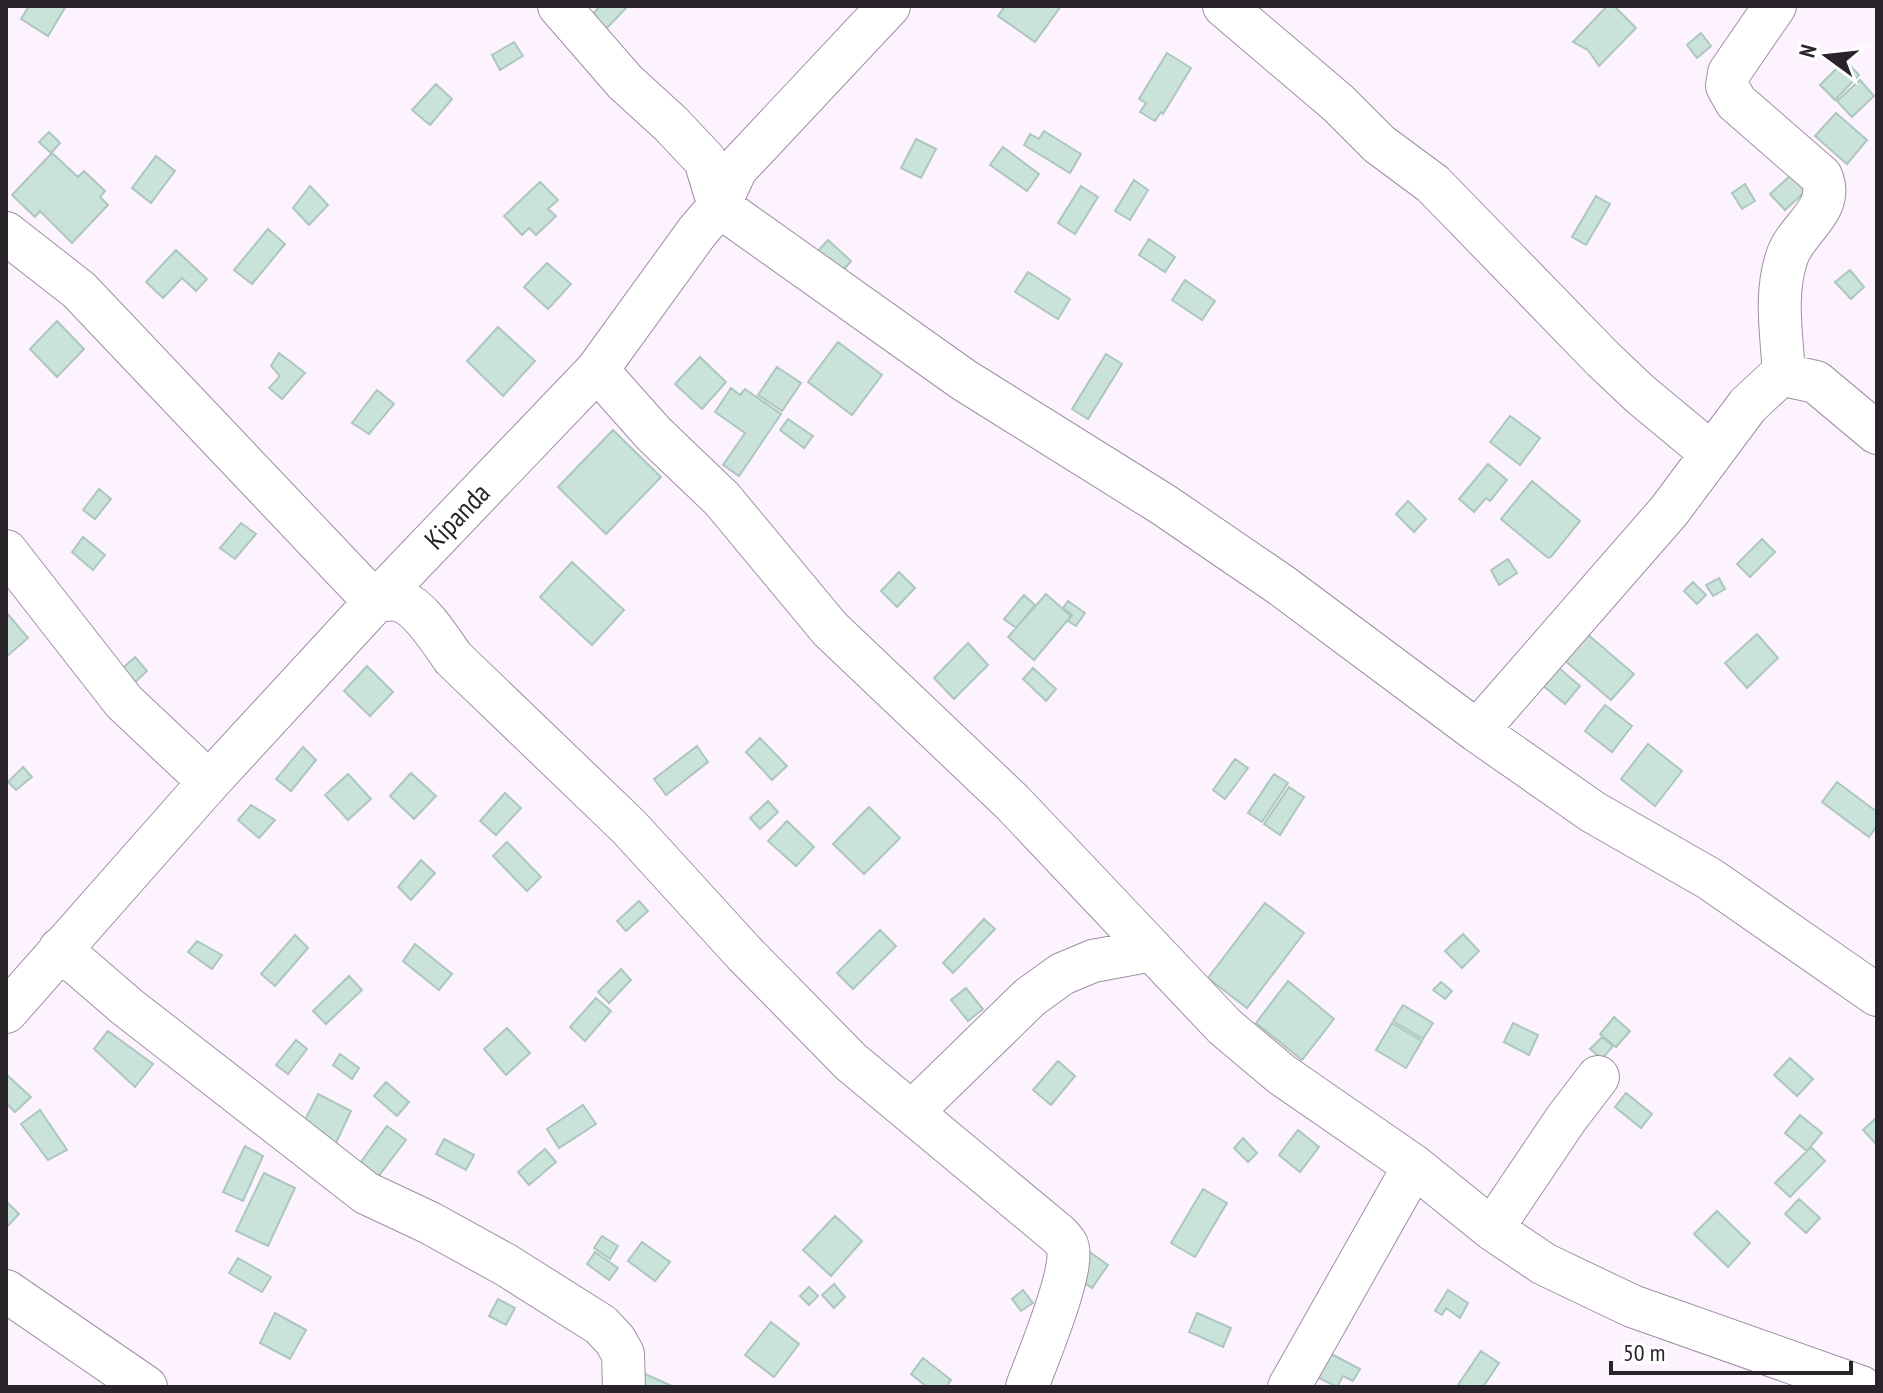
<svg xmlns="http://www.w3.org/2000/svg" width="1883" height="1393" font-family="'PT Sans Narrow',sans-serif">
<rect width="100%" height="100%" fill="#fdf3ff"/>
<path fill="#c9e3da" stroke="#adc7be" stroke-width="2" d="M29 6H66L48 36 21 19Z
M600 6H628L604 31 590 17Z
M1005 6H1061L1035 42 998 16Z
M1607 6H1614L1636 28 1599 66 1588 50 1573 42Z
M1701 33 1711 46 1697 58 1687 45Z
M514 42 523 56 500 70 492 55Z
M1167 53 1191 68 1163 114 1161 112 1155 121 1140 112 1146 103 1139 99Z
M1845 60 1859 75 1835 100 1820 85Z
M1860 80 1874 96 1852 117 1837 101Z
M436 84 452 99 430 125 412 110Z
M1836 113 1867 140 1847 164 1815 136Z
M1044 131 1081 154 1070 173 1024 145 1030 134 1039 139Z
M49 132 60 143 51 153 39 142Z
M916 139 936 149 921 178 901 168Z
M1003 147 1039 174 1027 191 990 165Z
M52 153 78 177 84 171 105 191 100 197 108 205 72 243 40 211 35 217 12 195Z
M156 156 175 171 151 203 132 188Z
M1792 174 1807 190 1785 210 1770 194Z
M1134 180 1148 190 1130 220 1115 211Z
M540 182 558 200 548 209 556 216 536 235 529 228 522 235 504 216Z
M1745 184 1755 201 1742 209 1732 193Z
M310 186 328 205 309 225 293 208Z
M1081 186 1098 197 1075 234 1058 223Z
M1596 196 1610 204 1586 245 1572 237Z
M268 229 285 244 252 284 234 270Z
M1149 239 1175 257 1165 272 1139 255Z
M828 240 851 261 840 274 816 253Z
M176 250 207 279 196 291 182 278 163 298 146 282Z
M547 263 571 284 548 309 524 287Z
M1850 270 1864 287 1851 299 1835 282Z
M1028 272 1070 299 1058 319 1015 292Z
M1185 280 1215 301 1202 320 1172 300Z
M57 321 84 349 57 377 30 349Z
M498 327 535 361 503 396 467 361Z
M838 342 882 375 852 415 808 382Z
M279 353 305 373 282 399 269 388 280 376 271 366Z
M1106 354 1122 364 1088 419 1072 409Z
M700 357 726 382 702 409 675 384Z
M777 367 801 383 782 411 758 395Z
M731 388 740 395 745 389 781 414 739 476 723 465 745 433 715 412Z
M377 390 394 404 369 434 352 423Z
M1510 416 1540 438 1520 465 1490 442Z
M788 419 813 436 804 448 780 430Z
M613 430 661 477 606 534 558 487Z
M1488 464 1507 480 1490 501 1486 498 1474 512 1459 499Z
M1532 481 1580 521 1551 557 1548 558 1501 519Z
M99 489 111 499 95 519 83 510Z
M1408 501 1426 519 1414 532 1396 514Z
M241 523 256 534 235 559 220 548Z
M83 537 105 555 93 570 72 552Z
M1762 539 1775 552 1750 577 1737 564Z
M1508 559 1517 573 1499 585 1491 570Z
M572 562 624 610 592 645 540 597Z
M899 572 915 588 897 607 881 591Z
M1719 578 1725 589 1713 596 1706 585Z
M1693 582 1706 595 1697 604 1684 591Z
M1046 594 1071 616 1034 660 1008 637Z
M1024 595 1035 605 1016 628 1004 619Z
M1068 601 1085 613 1076 626 1068 621 1072 615 1063 608Z
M6 612 28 638 6 657Z
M1586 633 1634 674 1611 700 1563 659Z
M1757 634 1778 658 1747 688 1725 663Z
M968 643 988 665 954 699 934 678Z
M135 657 147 671 128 689 115 675Z
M1551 661 1580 686 1565 704 1535 679Z
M367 666 393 692 370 716 344 691Z
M1033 668 1056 689 1046 701 1023 679Z
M1605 705 1632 726 1612 752 1585 731Z
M760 738 787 766 772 780 746 752Z
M1648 744 1682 771 1655 806 1621 779Z
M697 746 708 762 666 795 654 779Z
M303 747 316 760 291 791 276 779Z
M1235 759 1248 768 1225 799 1213 790Z
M23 767 32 777 16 790 8 782Z
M411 773 436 796 414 819 390 796Z
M348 774 371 799 348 820 325 795Z
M1274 774 1288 783 1262 822 1248 813Z
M1837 782 1877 812V826L1869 837 1822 802Z
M1289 787 1304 797 1280 835 1264 824Z
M505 793 521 808 496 835 480 821Z
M768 801 778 812 760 829 750 818Z
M251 805 275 820 259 838 238 820Z
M869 807 900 838 864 874 833 844Z
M787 821 814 847 796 866 768 841Z
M507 842 541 877 527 891 493 856Z
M421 860 435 873 411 900 398 887Z
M639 901 648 911 626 931 617 921Z
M1265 903 1304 933 1247 1008 1208 978Z
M984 919 995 929 953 973 943 963Z
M880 930 896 946 853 989 837 973Z
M1463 934 1479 951 1462 968 1445 951Z
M295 935 308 948 275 986 261 974Z
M197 941 222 955 212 969 188 952Z
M415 944 452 974 439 990 403 961Z
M621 969 631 980 609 1003 598 992Z
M349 976 362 990 326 1024 313 1011Z
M1288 981 1334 1019 1302 1060 1256 1023Z
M1441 982 1452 991 1445 999 1433 990Z
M966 988 983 1009 968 1021 951 1000Z
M596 998 611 1011 585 1041 570 1027Z
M1403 1005 1433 1023 1423 1039 1393 1021Z
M1614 1017 1630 1031 1616 1047 1600 1034Z
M1392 1023 1422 1041 1406 1068 1376 1050Z
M1513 1023 1538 1035 1529 1055 1504 1042Z
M507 1028 530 1053 506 1075 484 1049Z
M108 1031 153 1064 135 1087 94 1049Z
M1602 1037 1613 1046 1602 1059 1590 1049Z
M296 1040 307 1049 288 1074 276 1065Z
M340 1054 359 1068 352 1079 333 1065Z
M1790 1058 1813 1079 1797 1096 1774 1075Z
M1058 1061 1075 1076 1051 1105 1033 1090Z
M6 1074 31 1097 15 1112 6 1103Z
M386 1082 409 1102 397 1116 374 1096Z
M1626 1093 1652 1114 1641 1128 1615 1107Z
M318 1094 351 1111 335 1145 301 1128Z
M583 1105 596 1124 559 1148 547 1129Z
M40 1110 67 1150 48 1160 21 1124Z
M1800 1115 1822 1133 1807 1151 1785 1133Z
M1877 1117V1145L1863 1130Z
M387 1126 406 1140 371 1186 353 1173Z
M1298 1130 1319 1147 1300 1172 1279 1155Z
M1243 1138 1257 1153 1248 1162 1234 1148Z
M444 1139 474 1155 466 1170 436 1154Z
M245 1146 263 1156 243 1201 223 1192Z
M1811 1147 1825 1161 1790 1197 1775 1183Z
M545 1149 556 1162 529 1185 518 1172Z
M264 1173 295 1188 268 1246 236 1231Z
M1203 1189 1227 1203 1195 1257 1171 1243Z
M1799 1199 1820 1218 1806 1233 1785 1214Z
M6 1201 19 1214 6 1228Z
M1717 1211 1750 1243 1728 1267 1694 1234Z
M835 1216 862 1241 831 1276 803 1250Z
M602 1236 618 1246 610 1259 594 1248Z
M642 1242 670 1262 655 1281 628 1261Z
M1084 1248 1108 1265 1092 1288 1068 1272Z
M595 1252 618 1268 609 1280 587 1264Z
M238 1258 271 1277 262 1292 229 1273Z
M834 1284 845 1297 834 1308 822 1295Z
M809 1287 818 1296 809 1305 800 1296Z
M1023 1290 1033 1303 1021 1311 1012 1299Z
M1448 1290 1468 1303 1460 1318 1446 1308 1442 1315 1435 1311Z
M498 1299 515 1308 506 1325 489 1316Z
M275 1313 306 1330 290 1359 260 1343Z
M1197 1313 1231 1328 1223 1347 1189 1332Z
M771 1322 799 1344 774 1377 745 1355Z
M1318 1347 1360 1369 1353 1381 1343 1376 1337 1387 1305 1371Z
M1481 1351 1499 1363 1483 1387H1461L1458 1385Z
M923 1358 951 1380 946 1387H927L911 1374Z
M643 1373 674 1387H637Z"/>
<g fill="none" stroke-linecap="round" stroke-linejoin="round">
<g stroke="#9e90a2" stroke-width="44">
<path id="minor" d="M559 6 625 82 671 124 705 160 719 206 964 380 1164 505 1281 585 1477 731 1593 812 1710 879 1877 995
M1224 6 1338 103 1379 144 1433 184 1603 359 1640 394 1711 453
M1775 6 1729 73 1727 86 1736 102 1821 176C1836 210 1796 228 1787 257 1774 294 1782 337 1784 375
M6 233 79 290 375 602C383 600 392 598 401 601 421 608 441 641 453 658L629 827 744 953 851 1062 1059 1235C1062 1238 1065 1241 1067 1245 1077 1266 1036 1362 1027 1387
M597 370 654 434 722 499 830 629 1012 802 1225 1027 1281 1074 1414 1166 1492 1229 1544 1264 1632 1306 1861 1387
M6 551 124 702 209 782
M1477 731 1669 511 1748 405 1776 379 1784 375 1816 382 1877 433
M60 949 126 1006 366 1193 430 1223 506 1265 601 1325 615 1340 623 1354 624 1387
M6 1012 209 782 375 602 597 370 697 232 719 206 736 169 889 6
M912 1112 1030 997 1062 974 1093 961 1152 950
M1492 1229 1566 1119 1598 1077
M6 1291 146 1387
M1289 1387 1414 1166"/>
</g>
<use href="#minor" stroke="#fff" stroke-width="42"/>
</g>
<g text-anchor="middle" stroke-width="6" stroke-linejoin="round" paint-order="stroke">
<g font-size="28" fill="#29232a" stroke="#fff">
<text transform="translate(457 516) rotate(-46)" y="10">Kipanda</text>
</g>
</g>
<rect width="1883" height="1393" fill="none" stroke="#29232a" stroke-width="16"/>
<g transform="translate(1827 56) rotate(285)" stroke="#ffffff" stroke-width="6" paint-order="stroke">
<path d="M0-6L14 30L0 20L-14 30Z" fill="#29232a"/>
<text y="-12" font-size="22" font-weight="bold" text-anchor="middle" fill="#29232a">N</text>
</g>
<path d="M1611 1361v12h240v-12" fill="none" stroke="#29232a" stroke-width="4"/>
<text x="1623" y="1361" font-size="24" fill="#29232a" stroke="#ffffff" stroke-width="6" paint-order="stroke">50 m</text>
</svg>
